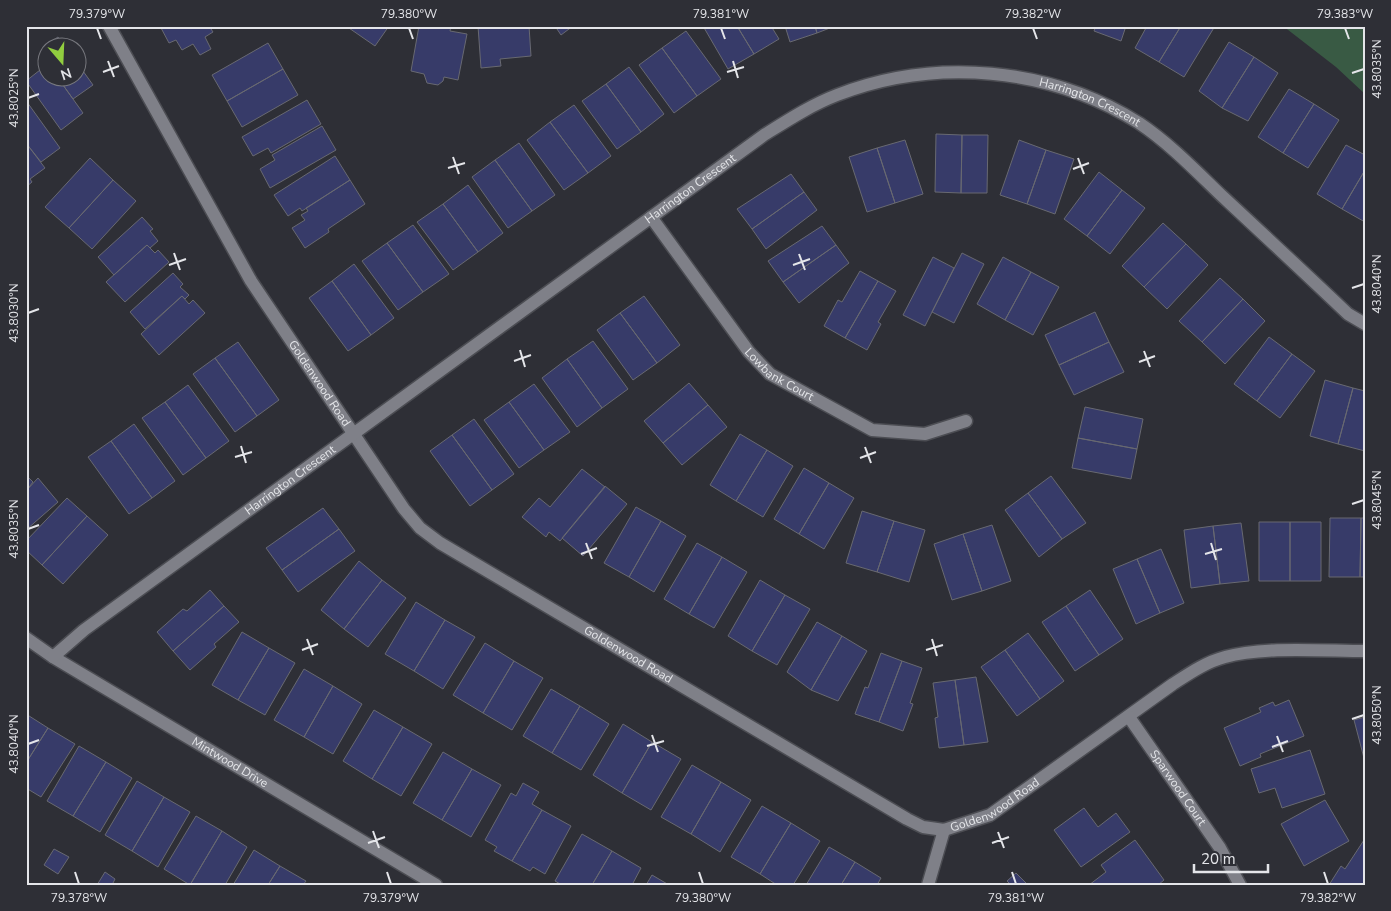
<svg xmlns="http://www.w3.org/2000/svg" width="1391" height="911" font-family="'Nunito Sans',sans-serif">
<rect width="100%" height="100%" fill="#2e2f36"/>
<path fill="#395a44" d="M1283 26H1365V94L1336 67Z"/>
<path fill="#373b69" stroke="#686971" d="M160 26H209L213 32 205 37 211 49 200 55 193 44 182 50 176 40 169 43Z
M346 26H389L375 46Z
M419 26H451L450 31 467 34 458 80 444 77 443 81 438 85 427 83 424 74 411 71Z
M478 26H529L531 56 500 59 501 66 481 68Z
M555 26H573L561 35Z
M703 26H737L754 54 728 69Z
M737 26H771L779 39 754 54Z
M785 26H815L817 33 790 42Z
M815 26H835L817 33Z
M1096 26H1126L1121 41 1094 31Z
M1147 26H1181L1159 62 1135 48Z
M1181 26H1215L1184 77 1159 62Z
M686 31 721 79 697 96 662 48Z
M58 37 66 48H48V63L41 54 47 50 44 46Z
M1229 42 1254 57 1222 108 1199 91Z
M268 43 283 69 227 101 212 75Z
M662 48 697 96 674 113 639 65Z
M1254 57 1278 73 1248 121 1222 108Z
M78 64 93 85 73 99 58 78H78Z
M629 67 664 114 641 132 606 84Z
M283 69 298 95 242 127 227 101Z
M40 70 42 73 48 70V78H58L83 113 61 130 26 81Z
M606 84 641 132 617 149 582 101Z
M1289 89 1314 104 1283 153 1258 137Z
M307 100 321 124 271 153 268 148 253 156 242 137Z
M27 102 60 148 41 162 26 143Z
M1314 104 1339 120 1308 168 1283 153Z
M574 105 611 156 588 173 550 122Z
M550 122 588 173 564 190 527 140Z
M322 126 336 150 270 188 260 169 275 160 272 155Z
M936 134 962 135 961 193 935 192Z
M962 135H988L987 193H961Z
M905 140 923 194 895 203 877 148Z
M1019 140 1046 150 1027 204 1000 195Z
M26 143 45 168 30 179 32 182 26 187Z
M519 143 555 195 532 211 495 160Z
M1346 145 1365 155V170L1342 209 1317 194Z
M877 148 895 203 867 212 849 157Z
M1046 150 1074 159 1055 214 1027 204Z
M335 156 350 180 302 211 300 208 288 216 274 195Z
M90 158 113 180 69 228 45 207Z
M495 160 532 211 508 228 472 177Z
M1365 170V222L1342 209Z
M1099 172 1122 190 1087 236 1064 219Z
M791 174 804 192 752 229 737 209Z
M113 180 136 201 92 249 69 228Z
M350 180 365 204 328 229 329 232 305 248 292 228 305 220 301 215 308 211 306 208Z
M468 185 503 233 478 252 443 204Z
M1122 190 1145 208 1110 254 1087 236Z
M804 192 817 210 766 249 752 229Z
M443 204 478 252 453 270 417 222Z
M142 217 153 229 150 231 158 241 150 248 147 245 114 275 98 257Z
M1163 223 1186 244 1144 287 1122 266Z
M413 225 449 274 423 292 387 243Z
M822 226 836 245 783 282 768 261Z
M387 243 423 292 398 310 362 261Z
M1186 244 1208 265 1167 309 1144 287Z
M147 245 155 253 158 250 169 262 125 302 106 282Z
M836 245 849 263 799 303 783 282Z
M962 253 984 264 954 323 932 312Z
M933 257 954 268 925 326 903 315Z
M1003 257 1031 272 1005 320 977 304Z
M354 264 394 318 371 335 332 281Z
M860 271 878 281 845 338 824 326 838 300 842 302Z
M1031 272 1059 287 1033 335 1005 320Z
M173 273 183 284 180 287 189 295 185 299 182 296 145 329 130 312Z
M1220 278 1243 299 1202 342 1179 321Z
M332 281 371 335 348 351 309 298Z
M878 281 896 291 878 322 881 324 867 350 845 338Z
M182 296 189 304 193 300 205 313 159 355 141 334Z
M644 296 680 345 657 363 620 313Z
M1243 299 1265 321 1225 364 1202 342Z
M1095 312 1109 342 1059 365 1045 335Z
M620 313 657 363 633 380 597 330Z
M1269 337 1292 354 1257 401 1234 384Z
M593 341 628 389 602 408 567 359Z
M238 342 279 400 257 416 215 358Z
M1109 342 1124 372 1074 395 1059 365Z
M1292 354 1315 371 1280 418 1257 401Z
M215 358 257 416 235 432 193 374Z
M567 359 602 408 577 427 542 378Z
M1325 380 1353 388 1338 444 1310 436Z
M689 383 708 405 663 443 644 421Z
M534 384 570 432 544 450 509 402Z
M188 385 229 441 206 458 165 402Z
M1353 388 1365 391V451L1338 444Z
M165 402 206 458 183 475 142 418Z
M509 402 544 450 519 468 484 420Z
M708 405 727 427 682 465 663 443Z
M1085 407 1143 419 1137 449 1078 438Z
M474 419 514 474 492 490 452 435Z
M134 424 175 481 152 498 111 441Z
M740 434 767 450 736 501 710 485Z
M452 435 492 490 470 506 430 451Z
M1078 438 1137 449 1131 479 1072 468Z
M111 441 152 498 129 514 88 457Z
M767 450 793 466 763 517 736 501Z
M804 468 829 483 799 534 774 519Z
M582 469 605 487 560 541 549 532 546 537 522 517 539 498 550 507Z
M26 475 33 482 26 491Z
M1051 476 1086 523 1062 539 1028 493Z
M38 478 58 502 26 530V491Z
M829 483 854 498 824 549 799 534Z
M605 486 627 504 583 556 562 538Z
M1028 493 1062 539 1039 557 1005 510Z
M67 498 87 516 42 565 26 550V541Z
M636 507 661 521 629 577 604 563Z
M323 508 339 529 282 570 266 548Z
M862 511 894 521 877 572 846 563Z
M87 516 108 535 63 584 42 565Z
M1330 518H1361L1360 577H1329Z
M1361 518H1365V577H1360Z
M661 521 686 536 654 592 629 577Z
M894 521 925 530 909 582 877 572Z
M1259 522H1290V581H1259Z
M1290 522H1321V581H1290Z
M1241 523 1249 581 1220 584 1213 526Z
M992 525 1011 581 982 591 963 534Z
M1213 526 1220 584 1191 588 1184 530Z
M339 529 355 551 298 592 282 570Z
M963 534 982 591 952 600 934 544Z
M697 543 722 557 689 614 664 599Z
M1161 549 1184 603 1160 613 1137 559Z
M722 557 747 572 714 628 689 614Z
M1137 559 1160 613 1136 624 1113 569Z
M359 561 382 580 344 629 321 610Z
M382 580 406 598 368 647 344 629Z
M760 580 785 595 752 651 728 636Z
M210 590 224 606 173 651 157 632 183 609 187 611Z
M1090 590 1123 639 1099 655 1066 606Z
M785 595 810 609 777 665 752 651Z
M416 602 445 620 414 671 385 654Z
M224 606 239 622 214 644 216 647 190 670 173 651Z
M1066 606 1099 655 1075 671 1042 622Z
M445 620 475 637 443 689 414 671Z
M817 622 842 636 811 690 787 672Z
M242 632 269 648 238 700 212 685Z
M1028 633 1064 681 1040 699 1005 650Z
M842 636 867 651 838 701 811 690Z
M485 643 514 661 483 713 453 695Z
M269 648 295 663 265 715 238 700Z
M1005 650 1040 699 1017 716 981 667Z
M881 653 902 661 879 722 855 714 865 687 868 688Z
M514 661 543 678 512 730 483 713Z
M902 661 922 668 910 703 913 704 903 731 879 722Z
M304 669 333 686 304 737 274 720Z
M976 677 988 742 964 745 955 680Z
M955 680 964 745 939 748 935 718 938 717 933 683Z
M333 686 362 704 333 754 304 737Z
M551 689 580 706 552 753 523 736Z
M1289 700 1304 736 1260 754 1261 757 1240 766 1224 728 1261 712 1259 708 1273 702 1275 706Z
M580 706 609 724 581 770 552 753Z
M374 710 403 727 372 779 343 761Z
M26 714 48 728 26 763Z
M1365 717V762L1354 720Z
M623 724 652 742 622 793 593 775Z
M403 727 432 744 401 796 372 779Z
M48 728 75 744 41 797 26 788V763Z
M652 742 681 759 651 810 622 793Z
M79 746 106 762 73 816 47 801Z
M1310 750 1325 794 1282 808 1275 788 1259 793 1251 769Z
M443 752 472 769 442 820 413 803Z
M106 762 132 778 100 832 73 816Z
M692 765 721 782 691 834 661 817Z
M472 769 501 785 471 837 442 820Z
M137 781 164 797 132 851 105 835Z
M721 782 751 800 720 852 691 834Z
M523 783 539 792 532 804 542 810 512 861 494 851 497 847 485 840 511 793 516 796Z
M164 797 190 812 158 867 132 851Z
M1325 800 1349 841 1304 866 1281 824Z
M762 806 791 823 760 874 731 857Z
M1084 808 1098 827 1116 813 1130 832 1081 867 1054 830Z
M542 810 571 826 545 874 533 867 530 871 512 861Z
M196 816 222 831 190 885 164 869Z
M791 823 820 841 793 885H777L760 874Z
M222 831 247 847 225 885H190Z
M582 834 612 851 592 885H562L555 881Z
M1135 840 1164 880 1158 885H1089L1106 872 1101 865Z
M1364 840 1365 885H1329L1341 866 1345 869Z
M829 847 855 862 841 885H806Z
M54 849 69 857 58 874 44 865Z
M254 850 280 866 268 885H233Z
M612 851 641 868 632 885H592Z
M855 862 881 878 877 885H841Z
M280 866 306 881 303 885H268Z
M105 872 115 879 112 885H97Z
M1016 873 1028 885H1011L1007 881Z
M652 875 669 885H646Z"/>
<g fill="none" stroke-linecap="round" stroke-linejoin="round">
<g stroke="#4c4d53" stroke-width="15">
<g id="minor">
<path id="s1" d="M109 26 251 281 404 509 420 528 440 543 907 819 923 827 944 830 990 815 1173 684C1190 673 1206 662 1225 657 1262 646 1325 651 1365 651"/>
<path id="s2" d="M651 217 749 352 770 374 872 430 925 434 966 421"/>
<path id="s3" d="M26 638 53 657 436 885"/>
<path id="s4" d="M53 657 84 630 764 135C788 120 811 105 837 95 935 57 1050 67 1139 123 1169 143 1195 170 1221 195 1264 235 1306 274 1348 314L1365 324"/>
<path id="s5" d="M1129 717 1220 848 1240 885"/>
<path d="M928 885 944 830"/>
</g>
</g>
<use href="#minor" stroke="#7f8088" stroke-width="12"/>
</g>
<path fill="none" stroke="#e4e5e9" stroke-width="2" d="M97 28 101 39M409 28 413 39M721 28 725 39M1033 28 1037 39M1345 28 1349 39M108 61 114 77M733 61 738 78M103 72 119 66M727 72 744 67M1352 73 1364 69M28 98 39 94M453 157 459 174M1078 158 1084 174M448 168 465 163M1073 169 1089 163M174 253 180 270M799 254 805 270M169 265 186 259M793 265 810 259M1352 288 1364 284M28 313 39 309M520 350 525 367M1144 351 1150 367M514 361 531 355M1139 362 1155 356M241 446 246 463M865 447 871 463M235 457 252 452M860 458 876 452M1352 504 1364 500M28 529 39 525M586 543 592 559M1211 543 1216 560M581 554 597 548M1205 554 1222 549M307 639 313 655M932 639 937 656M302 650 318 644M926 650 943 645M1352 719 1364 715M652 735 658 752M1277 736 1283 752M28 744 39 740M647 746 664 741M1272 747 1288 741M373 831 379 848M998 832 1004 848M368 843 385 837M992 843 1009 837M75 872 79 884M387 872 391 884M699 872 703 884M1012 872 1016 884M1324 872 1328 884"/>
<g text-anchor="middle" stroke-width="4" stroke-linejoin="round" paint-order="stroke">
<g font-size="12" fill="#e4e5e9" stroke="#2e2f36">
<text dy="4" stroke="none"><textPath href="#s4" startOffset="1226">Harrington Crescent</textPath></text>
<text dy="4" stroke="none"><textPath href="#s4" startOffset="791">Harrington Crescent</textPath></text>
<text dy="4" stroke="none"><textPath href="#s2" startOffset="205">Lowbank Court</textPath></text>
<text dy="4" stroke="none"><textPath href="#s1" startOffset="415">Goldenwood Road</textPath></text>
<text dy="4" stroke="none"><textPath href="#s4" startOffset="296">Harrington Crescent</textPath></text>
<text dy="4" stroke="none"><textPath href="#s1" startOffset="835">Goldenwood Road</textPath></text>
<text dy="4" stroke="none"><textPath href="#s3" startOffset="239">Mintwood Drive</textPath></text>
<text dy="4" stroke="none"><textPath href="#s5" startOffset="86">Sparwood Court</textPath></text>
<text dy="4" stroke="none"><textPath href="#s1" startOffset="1255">Goldenwood Road</textPath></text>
</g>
</g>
<rect width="1391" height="911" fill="none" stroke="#2e2f36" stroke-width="55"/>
<g transform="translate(62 62) rotate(161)"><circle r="24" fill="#2e2f36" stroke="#77787e"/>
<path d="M0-4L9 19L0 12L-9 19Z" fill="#91cd3f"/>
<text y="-8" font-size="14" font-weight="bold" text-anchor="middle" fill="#e4e5e9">N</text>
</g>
<path d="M1194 864v8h74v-8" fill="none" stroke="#e4e5e9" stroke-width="2.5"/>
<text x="1201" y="864" font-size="15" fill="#e4e5e9" stroke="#2e2f36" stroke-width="4" paint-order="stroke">20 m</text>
<rect x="28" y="28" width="1336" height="856" fill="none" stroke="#e4e5e9" stroke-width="2"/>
<g font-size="12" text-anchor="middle" fill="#e4e5e9">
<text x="97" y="18">79.379°W</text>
<text x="409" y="18">79.380°W</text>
<text x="721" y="18">79.381°W</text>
<text x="1033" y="18">79.382°W</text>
<text x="1345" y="18">79.383°W</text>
<text transform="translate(1377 69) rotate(-90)" y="4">43.8035°N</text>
<text transform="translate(14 98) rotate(-90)" y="4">43.8025°N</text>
<text transform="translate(1377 284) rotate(-90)" y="4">43.8040°N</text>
<text transform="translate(14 313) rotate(-90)" y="4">43.8030°N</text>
<text transform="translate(1377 500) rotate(-90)" y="4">43.8045°N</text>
<text transform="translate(14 529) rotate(-90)" y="4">43.8035°N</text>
<text transform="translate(1377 715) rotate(-90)" y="4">43.8050°N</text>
<text transform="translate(14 744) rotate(-90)" y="4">43.8040°N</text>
<text x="79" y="902">79.378°W</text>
<text x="391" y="902">79.379°W</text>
<text x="703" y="902">79.380°W</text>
<text x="1016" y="902">79.381°W</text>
<text x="1328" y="902">79.382°W</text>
</g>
</svg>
